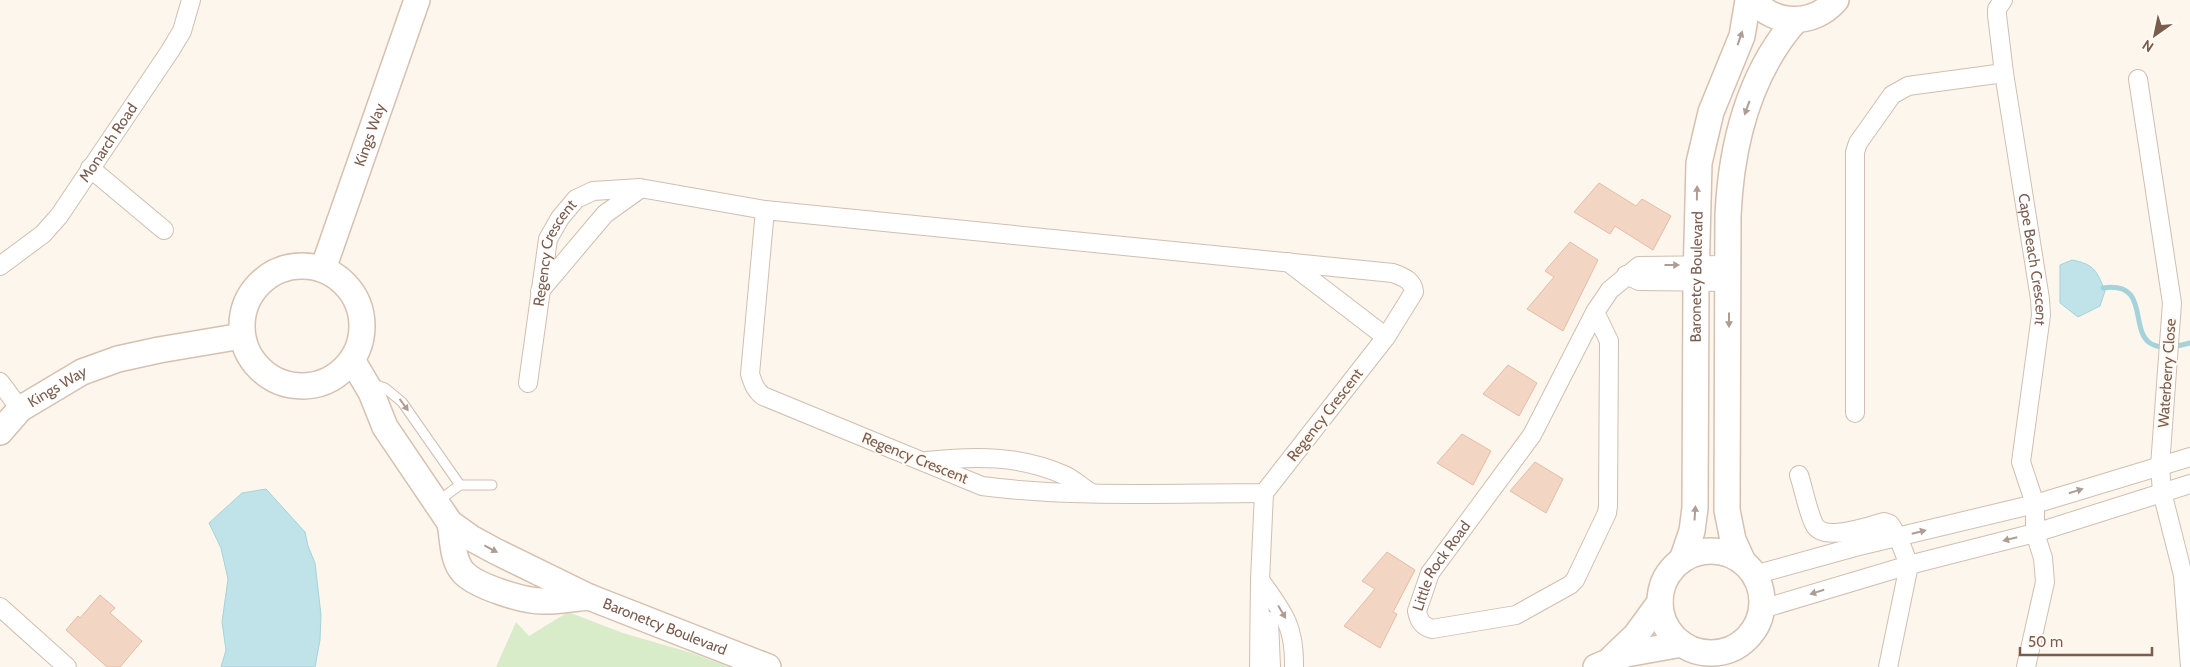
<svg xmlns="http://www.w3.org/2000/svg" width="2190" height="667" font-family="Cabin,sans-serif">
<rect width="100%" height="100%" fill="#fdf6ec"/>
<path fill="#d8ecc9" d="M568 612 623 633 692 653 729 667H496L516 622 529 636Z"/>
<path fill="#bfe3e8" stroke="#a5d3da" d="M2072 260C2094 264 2097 271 2105 291L2100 306 2078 317 2060 303V265Z
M266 489 305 532 308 546 315 563 321 615 320 640 315 667H221L226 650 222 622 228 579 221 548 209 523 242 493Z"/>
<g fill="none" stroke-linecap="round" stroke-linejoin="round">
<path stroke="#a5d3da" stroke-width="5" d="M2103 288C2166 279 2107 367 2190 343"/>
</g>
<path fill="#f3d5c3" stroke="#e6bba3" d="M1599 183 1636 206 1642 199 1671 216 1653 250 1615 226 1610 234 1574 212Z
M1570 242 1598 260 1563 331 1527 309 1554 277 1545 271Z
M1508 365 1537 383 1519 416 1483 394Z
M1462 434 1491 451 1473 485 1437 463Z
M1535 462 1563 479 1546 513 1510 491Z
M1387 552 1415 570 1393 612 1397 614 1380 648 1344 626 1375 589 1362 581Z
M100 595 115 608 110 613 142 641 120 667H107L66 630 78 616 80 618Z"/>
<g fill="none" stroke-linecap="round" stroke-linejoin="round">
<g stroke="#d1beb0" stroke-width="11">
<path id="lane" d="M373 384 385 388 402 402 460 485
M438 501 460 485H492"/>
</g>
<g stroke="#d1beb0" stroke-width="20">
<g id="street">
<path id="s1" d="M2003 0 1997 9V15L2004 73 2040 299 2041 315 2021 462 2035 504V533L2043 558 2045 582 2026 667"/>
<path d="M2138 79 2172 303 2160 466 2162 492 2183 575 2190 667"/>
<path d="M90 168 164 230"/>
<path d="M1288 262 1386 337"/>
<path id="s2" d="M0 266 43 234 59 216 170 51 182 31 191 0"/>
<path d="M1626 275 1639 281 1729 282"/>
<path d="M540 291 605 214 640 189"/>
<path id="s3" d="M1595 312 1609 341 1608 506 1607 513 1575 580 1570 585 1516 615 1432 629C1422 626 1419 621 1417 611L1430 573 1532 435 1595 312 1610 290 1639 266 1729 265"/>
<path d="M0 382 20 409"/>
<path id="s4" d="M528 383 548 239 560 218 576 199 593 191 640 188 765 210 1393 273C1403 277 1413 280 1414 292L1386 337 1264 493C1173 493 1072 498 982 486L763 396C755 390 753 383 750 374L765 210"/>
<path d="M1855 413V152L1858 143 1892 95 1908 86 2004 73"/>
<path d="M927 461C975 456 1019 455 1064 475 1073 479 1082 487 1090 492"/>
<path d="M1799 475C1804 490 1807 509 1814 524 1823 543 1868 526 1884 522L1890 524 1898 537 1909 565 1888 667"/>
<path d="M1754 575 1855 547 2035 504 2190 457"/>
<path d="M1260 580C1283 612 1295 626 1294 667"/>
<path d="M0 607 67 667"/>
<path d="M1762 609 1909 565 2035 533 2190 484"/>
<path d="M1269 621 1271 667"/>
<path d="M1259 667 1260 580 1264 493"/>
</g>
</g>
<g stroke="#d6c0b0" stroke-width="28">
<g id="secondary">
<path d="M1753 0C1775 26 1814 26 1836 0"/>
<circle cx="302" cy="326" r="60"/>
<path id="s5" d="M323 269 417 0"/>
<path id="s6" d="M352 360 371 392 385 427 450 523 471 538 495 551 589 597 768 667"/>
<path id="s7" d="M0 432 20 409 82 372 118 359 159 350 242 336"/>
<path d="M450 523C453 538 452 560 463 572 475 586 523 601 542 601 557 602 574 598 589 597"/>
<circle cx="1711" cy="602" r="51"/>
<path id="s8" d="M1682 560 1692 531 1695 508 1696 281 1699 163 1711 112 1742 36 1748 0"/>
<path d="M1743 562 1733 540 1727 510 1728 216C1731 146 1749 73 1796 20"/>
<path d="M1612 658 1636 635 1660 602"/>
<path d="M1596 667 1626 654 1682 644"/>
</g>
</g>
<use href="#lane" stroke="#fff" stroke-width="9"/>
<use href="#street" stroke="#fff" stroke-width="18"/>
<use href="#secondary" stroke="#fff" stroke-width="25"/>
</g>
<defs><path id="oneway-solid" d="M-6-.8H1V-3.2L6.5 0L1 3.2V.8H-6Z" transform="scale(1.25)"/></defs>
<g fill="#af9d94">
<use href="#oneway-solid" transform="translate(1740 38) rotate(-71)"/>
<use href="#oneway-solid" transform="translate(1747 108) rotate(110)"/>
<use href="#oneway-solid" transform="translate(1697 193) rotate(-89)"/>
<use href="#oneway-solid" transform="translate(1672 265)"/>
<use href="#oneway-solid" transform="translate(1729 320) rotate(90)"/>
<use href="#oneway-solid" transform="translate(404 405) rotate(54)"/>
<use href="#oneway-solid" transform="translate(2076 491) rotate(-17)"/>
<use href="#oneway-solid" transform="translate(1695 513) rotate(-86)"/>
<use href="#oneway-solid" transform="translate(1919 532) rotate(-14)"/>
<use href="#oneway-solid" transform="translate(2010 539) rotate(166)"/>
<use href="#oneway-solid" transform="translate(491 549) rotate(28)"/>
<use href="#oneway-solid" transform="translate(1817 592) rotate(163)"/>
<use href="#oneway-solid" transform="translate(1282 612) rotate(59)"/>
</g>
<g text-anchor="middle" stroke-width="4" stroke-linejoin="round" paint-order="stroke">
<g font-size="15" fill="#7a5c4d" stroke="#fffaf3">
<text dy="5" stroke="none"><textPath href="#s5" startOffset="142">Kings Way</textPath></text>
<text dy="5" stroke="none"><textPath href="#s2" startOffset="166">Monarch Road</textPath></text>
<text dy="5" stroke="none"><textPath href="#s4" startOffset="134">Regency Crescent</textPath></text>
<text dy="5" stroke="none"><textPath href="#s1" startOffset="264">Cape Beach Crescent</textPath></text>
<text dy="5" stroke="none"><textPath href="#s8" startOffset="285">Baronetcy Boulevard</textPath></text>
<text transform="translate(2167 373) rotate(-86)" y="5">Waterberry Close</text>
<text dy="5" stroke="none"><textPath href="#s7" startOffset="74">Kings Way</textPath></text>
<text transform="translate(1325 415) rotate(-52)" y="5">Regency Crescent</text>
<text transform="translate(915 458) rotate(22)" y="5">Regency Crescent</text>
<text dy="5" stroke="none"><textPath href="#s3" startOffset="509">Little Rock Road</textPath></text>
<text dy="5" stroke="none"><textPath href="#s6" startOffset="430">Baronetcy Boulevard</textPath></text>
</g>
</g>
<g transform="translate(2155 35) rotate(213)" stroke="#fffaf3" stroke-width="4" paint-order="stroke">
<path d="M0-4L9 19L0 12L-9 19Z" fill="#7a5c4d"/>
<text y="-8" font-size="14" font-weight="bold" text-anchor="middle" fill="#7a5c4d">N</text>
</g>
<path d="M2020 647v8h132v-8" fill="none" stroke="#7a5c4d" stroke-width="2.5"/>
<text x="2028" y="647" font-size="15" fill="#7a5c4d" stroke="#fffaf3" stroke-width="4" paint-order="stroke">50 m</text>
</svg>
